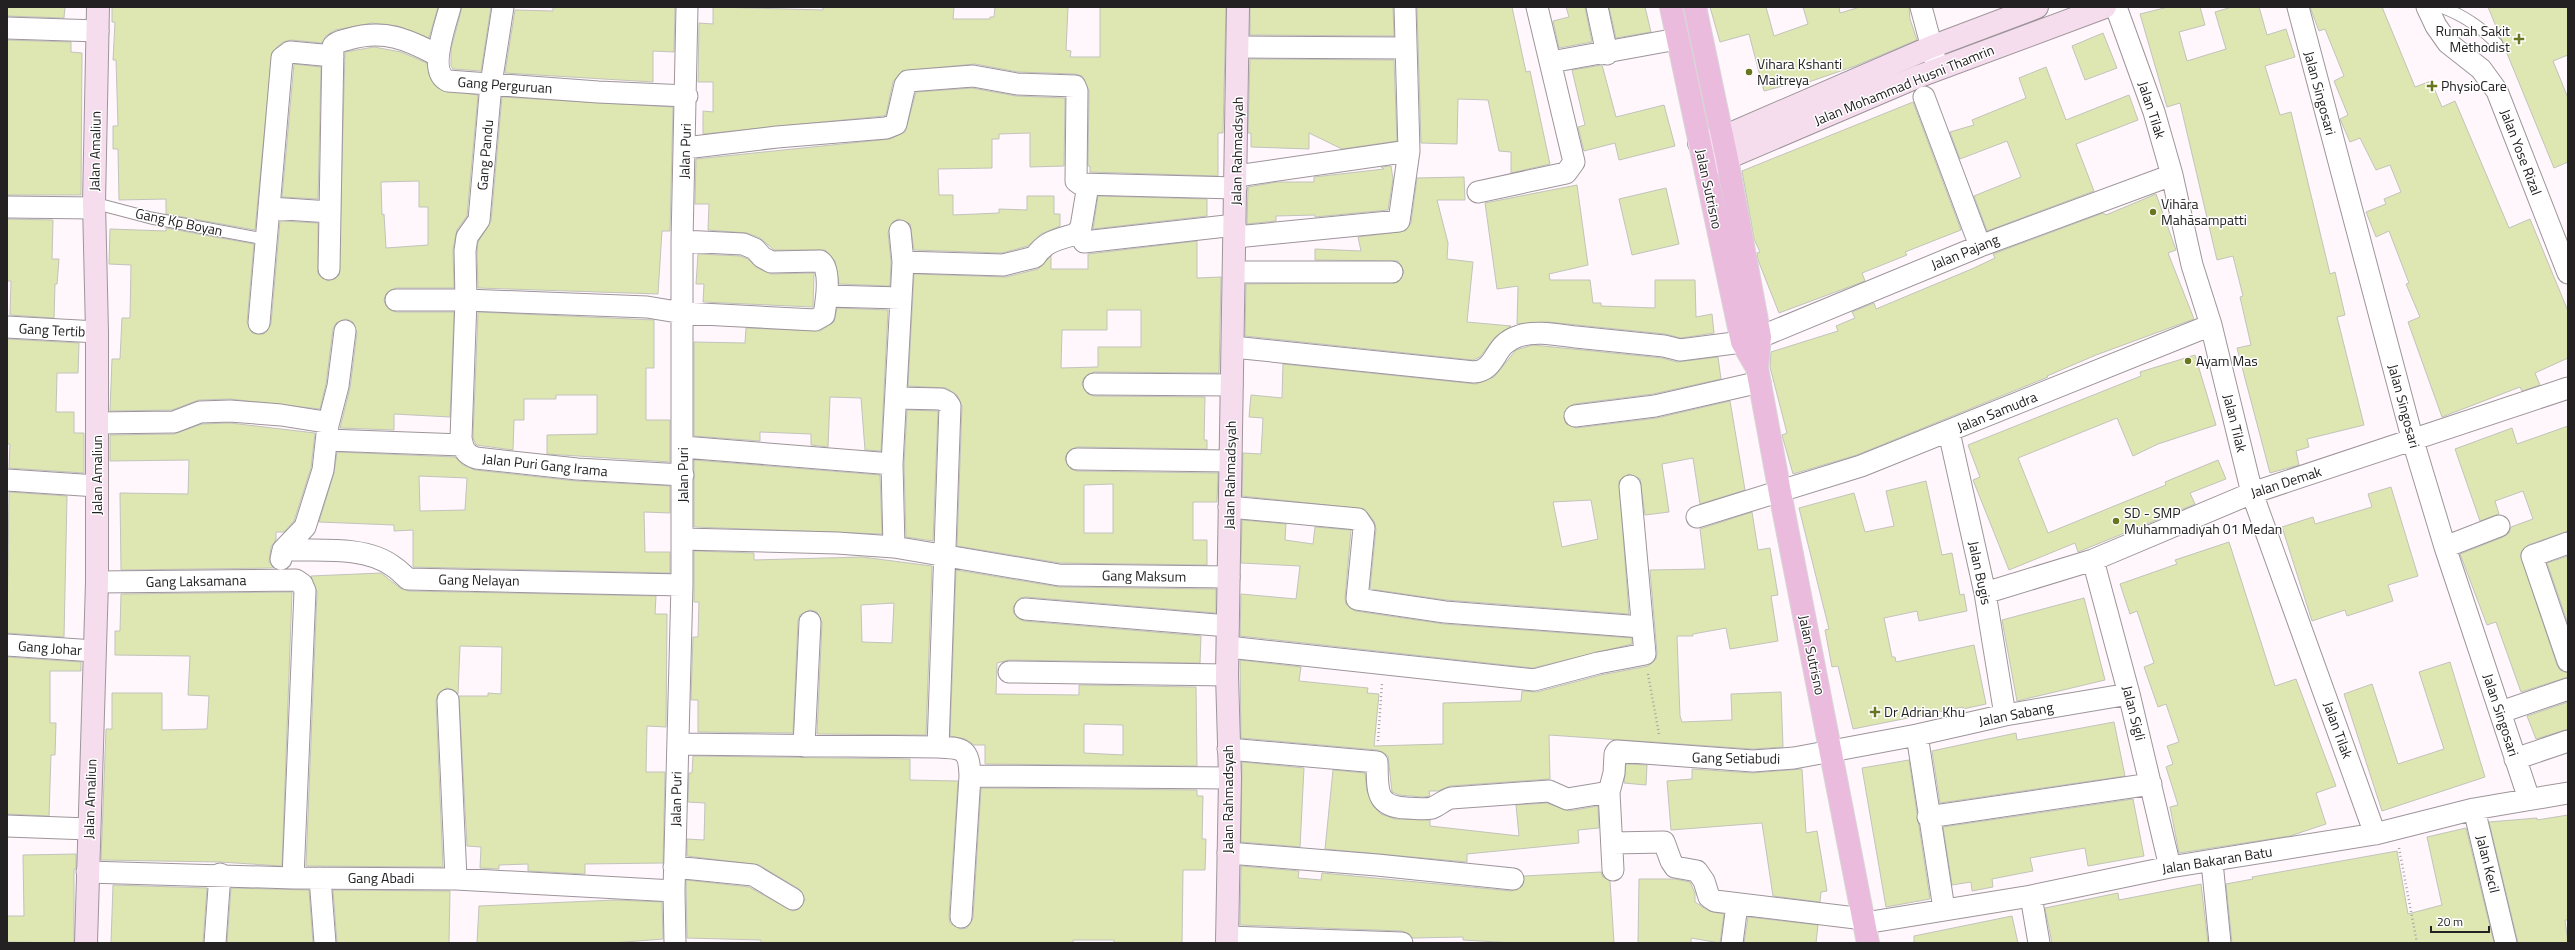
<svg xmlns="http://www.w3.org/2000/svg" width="2575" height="950" font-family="'Titillium Web',sans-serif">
<rect width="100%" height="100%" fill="#fff7fc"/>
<path fill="#dee7b2" stroke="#c2c3bb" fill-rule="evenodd" d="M7 7H65L64 18 7 16Z
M112 7H438L429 38 398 26 372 23 335 30 326 36 322 43 291 40 283 42 272 52 255 230 166 214V199L119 200 118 149H113V126H118L116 60H113L115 22H112Z
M462 7H491L481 71 453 69 451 66V49Z
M553 7H675L674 52 653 51V82L505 73 515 10 553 11Z
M713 7 823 10V7H954L953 19H990V17H994L995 7H1068L1066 50 1071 51 1070 57H1100V7H1226L1223 133H1218V176L1090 172V166H1088L1089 91 1082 76 1075 74 1018 72 975 64 902 71 893 82 886 115 883 116 703 134V111L713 112V82H698L699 23 713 24Z
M1250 7H1393L1394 36 1250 35Z
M1417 7H1512L1526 72 1530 71 1550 164 1511 173V152L1499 151 1488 100 1458 99 1457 144 1421 143Z
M1566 7H1585L1592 42 1559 48 1553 21 1569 17Z
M1609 7H1645L1651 32 1616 38Z
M1710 7H1766L1774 36 1808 24 1803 7H1839L1840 13 1860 7H1909L1910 19 1917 40 1855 66 1803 84 1802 81 1764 91 1749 34 1720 42Z
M2168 7H2200L2205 25 2179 32 2187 61 2226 49 2215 12 2232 7H2259L2267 35 2286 29 2295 57 2265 66 2280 115 2291 112 2330 274 2335 272 2345 315 2337 317 2364 425 2307 439 2309 447 2296 451 2299 465 2270 473 2237 348 2251 345 2240 297 2243 296 2233 256 2217 260 2180 103 2167 107 2140 14Z
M2310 7H2382L2415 87 2431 81 2442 107 2455 101 2509 228 2530 219 2568 311V358L2535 373 2540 385 2522 391 2520 387 2442 417 2408 322 2420 317 2406 284 2409 283 2389 231 2376 237 2366 212 2386 204 2384 199 2401 192 2390 165 2376 170 2360 138 2350 142 2340 119 2348 115 2334 81 2344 76 2325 29 2319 31Z
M2488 7H2568V55L2553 61 2568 98V162L2554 168Z
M2103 33 2117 68 2085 80 2072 46Z
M7 40 71 42V52L82 53 81 195H7Z
M374 47 401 52 427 63 431 80 441 90 478 95 467 216 457 230 453 249 454 288H396L386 294 384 300 386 306 396 312H454L450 417 394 414V430L340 428 350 388 357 333 353 322 346 319 336 323 333 329 326 384 320 409 230 399 199 400 172 410 110 411 112 359H120L122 318H130L131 265 109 264 110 229 166 231V228L254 244 247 322 252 333 264 334 271 324 280 221 318 223V274L328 281 339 275 345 52ZM419 181V207H428V245L386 248 384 214 382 215 381 182Z
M1250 59 1394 60 1397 141 1342 149 1309 133V149L1251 147V133H1248Z
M294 64 321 67 318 199 282 197Z
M1602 65 1616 117 1664 105 1675 146 1619 160 1615 143 1584 151 1578 127 1585 125 1572 70Z
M2046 67 2066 120 2129 95 2138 120 2076 144 2094 191 1987 231 1974 196 2021 177 2007 141 1960 159 1950 132 1974 125 1972 120 2026 98 2019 78Z
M972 88 1016 96 1065 98 1064 166 1030 167V133L999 134V139H992V168L938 169 939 195H953V215L999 213V209L1027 210V196H1054V214H1060V226L1041 234 1028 246 1002 253 914 250 910 224 898 219 893 222 888 232 891 262 890 286 839 284 835 261 825 250H774L760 238 747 233 708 230 709 204H695L696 159 890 139 905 132 916 92Z
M502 97 673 107 670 231H662L658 294 478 288 477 252 478 242 491 221Z
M1913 102 1961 230 1905 252 1907 255 1862 273 1865 281 1779 313 1758 260 1757 253 1760 252 1754 239 1742 171Z
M1391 166 1393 179 1388 210 1315 217V215L1276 216V221L1247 224 1248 187 1277 182H1314V177L1384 169 1381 167Z
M1464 177 1465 200H1437L1448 243 1447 259 1473 262 1467 322 1511 326 1495 337 1480 357 1473 360 1245 336 1246 284 1398 282 1404 272 1398 261 1315 260V249L1361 251 1358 237 1405 231 1411 223 1417 178Z
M1577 185 1588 265 1549 274 1550 280H1590L1593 303H1601V306L1655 308V280H1695L1696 317 1712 314 1714 333 1681 338 1665 334 1548 322 1517 324 1518 286 1497 289 1485 203Z
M1666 188 1679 244 1632 255 1619 199Z
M2156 194 2176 250 2168 253 2194 319 2096 355 2047 376 2048 377 1857 455 1793 474 1782 435 1787 433 1770 367 1771 352 1838 331 1836 326 1855 318 1852 312 1874 303 1876 309 1974 268 1995 258 1993 254 2103 213 2106 215Z
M1098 196 1207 199V216L1093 229Z
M7 219 53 220 52 259H59L57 284H55L54 318 10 315 11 281H7Z
M1197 241V278L1221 277 1219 373 1094 372 1084 378 1082 384 1088 394 1094 396 1205 397 1204 440H1207V449L1077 447 1067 453 1065 459 1071 469 1077 471 1218 473 1217 502H1193V540H1207V565L1060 563 957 546 962 406 957 395 946 388 908 386 914 274 1006 277 1038 269 1051 256V269H1088V254ZM1107 310H1141V347H1098V367L1061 368 1062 330H1107ZM1113 484V533H1084V485Z
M698 254 740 256 748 259 756 267 771 274 814 273 813 307 703 302 704 284H696Z
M837 308 888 310 881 451 865 450 861 398 830 397 828 447 811 445V434L760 432V441L694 436V342L745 343 746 328 820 331 834 322Z
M478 312 654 320V368H646V420H670V462L547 454V435L597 434V395H556V399H524V420H514L513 450 476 445 473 437Z
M7 339 79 343 78 373H57L56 412H74V433H84V473L9 468 10 444H7Z
M1533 345 1662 358 1677 362 1718 357 1721 379 1653 394 1574 404 1564 412 1566 424 1576 428 1657 418 1730 401 1745 490 1700 504 1693 458 1662 464 1669 512 1645 515 1640 479 1629 474 1619 481 1629 614 1446 600 1370 589 1376 529 1374 521 1364 509 1242 496 1243 453 1261 454 1263 418 1249 417 1251 395 1282 398 1283 364 1476 384 1494 377 1516 350ZM1591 500 1598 539 1562 547 1553 502Z
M2195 355 2216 425 2158 444 2133 456 2117 418 2018 458 2048 533 2166 485 2165 482 2218 460 2226 479 2190 493 2195 504 2164 517 2078 552 2075 543 2009 570 1973 480 1980 477 1968 445 2141 376 2140 372Z
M907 410 938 411 933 541 906 537 904 464Z
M230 423 315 433 311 468 294 521 284 532H276V540L271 547 269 562 274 568 121 570 120 493 188 494 189 460 110 461V435L174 434 202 424Z
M2568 426V531L2528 545 2520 554 2557 665 2560 670 2568 673V677L2521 692 2496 622 2487 625 2460 554 2503 537 2509 533 2511 527 2533 519 2523 491 2495 501 2499 514 2480 521 2455 449 2512 428 2517 444Z
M337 452 455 457 463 465 475 470 576 481 670 486V513L644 512 645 552H670V573L413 567V530L394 531V525L319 522 334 473ZM419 476 467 478 465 510 420 511Z
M694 460 880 475 882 534 694 527Z
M1926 481 1942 555 1952 553 1960 595 1964 594 1967 611 1919 621 1917 611 1884 618 1892 657H1895L1896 662 1974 645 1986 704 1963 709V707L1853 729 1838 666 1832 667 1825 630 1829 629 1799 508 1854 493 1865 532 1894 526 1886 491Z
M2391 487 2418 576 2388 585 2393 601 2347 616 2345 610 2312 621 2282 527 2313 517 2315 524 2372 507 2368 494Z
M9 492 67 496 64 637 7 633Z
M1752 512 1758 550 1770 548 1778 595 1771 596 1778 641 1730 649 1726 628 1693 634V636H1677L1680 716 1682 722 1732 720 1731 694 1781 692 1783 747 1753 749 1549 735 1550 779 1450 786 1438 791H1429L1430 796 1423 797 1399 795 1392 792 1388 756 1378 750 1241 738 1240 660 1301 667 1299 681 1368 688 1367 693 1379 694 1374 746 1443 744V703L1521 701 1522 691 1537 692 1601 675 1648 666 1656 659 1657 653 1650 570 1705 569 1700 529Z
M1242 520 1286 524 1285 540 1313 544 1315 527 1351 530 1345 598 1346 604 1355 611 1444 624 1632 638V644L1533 668 1240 636 1241 594 1296 599 1300 566 1241 563Z
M2229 542 2275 686 2296 679 2336 786 2316 793 2326 824 2290 836 2179 853 2170 807 2178 805 2166 767 2173 764 2167 746 2179 742 2166 704 2158 707 2144 667 2154 663 2137 611 2130 614 2120 584 2177 564 2175 560Z
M694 551 754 553V560L862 557 932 566 926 735 817 734 822 623 817 612 810 610 800 615 798 621 793 733 698 732V700H691L693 637H698L699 602H694ZM894 603 892 643 862 642 861 605Z
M2568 556V624L2547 563Z
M956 570 1059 587 1216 589V613L1026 597 1020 598 1013 608 1014 614 1024 621 1201 636 1200 663 1009 660 997 663 996 694 1079 695V685L1196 687 1197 766 985 764V745H974L965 739 950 736ZM1084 724 1123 725V755L1084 753Z
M381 573 400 588 408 591 656 596 655 614H667L666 727 647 726 646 772H665L663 863 585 864V874L528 871V864L499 865V869L480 868 481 847 467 846 459 696H488V693L501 694 502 647 460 646 458 694 454 690 447 688 438 694 436 701 443 867 306 866 317 592 311 576Z
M292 592 282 866 220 862 101 860 106 729H112V693H162V730L207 729 209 696 188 695 190 656 115 655V631H120L121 594Z
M2084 598 2105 680 2017 701 2002 620Z
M7 657 81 662V671H50V723H56L55 755H51L49 816 7 814Z
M2450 662 2485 777 2382 811 2344 694 2372 684 2398 764 2444 749 2419 672Z
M2568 702V729L2536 739 2527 716Z
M2114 722 2125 776 1940 803 1932 751 2016 733 2017 740Z
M693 756 910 759V780L958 781 949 916 950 923 960 929 967 928 973 918 981 788 1197 790V796H1203L1202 839H1206L1205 870H1183L1182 943H1114V940H1073V943H761V940L687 938 686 880 749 887 792 911 799 909 805 900 799 889 759 865 687 856V839L704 840 705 803 688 802 689 773H692Z
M1909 760 1930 899 1886 907 1862 768Z
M1242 762 1304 768 1300 847 1241 842Z
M1626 764 1647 765 1646 785 1624 783Z
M1692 769 1752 773 1802 769 1806 833 1817 831 1827 891 1821 892 1820 902 1773 896 1762 823 1671 830 1667 781 1692 779Z
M1333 770 1365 773 1367 791 1373 806 1381 814 1395 819 1430 820V826L1519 836 1516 805 1547 803 1569 811 1598 806 1599 828 1578 830 1579 843 1467 854V862L1325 849Z
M2133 799 2144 856 2088 866 2085 848 2030 858 2033 871 1992 879 1993 887 1972 891 1971 882 1952 885 1943 827Z
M2568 815V920H2565L2568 943H2518L2489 822 2537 818V820Z
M2466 828 2494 943H2232L2226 884 2253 879 2252 877 2397 851 2408 914 2442 905 2427 837Z
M76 854V869H74V943L7 942V916H24L23 855Z
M1241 866 1299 871 1298 878 1321 880 1322 873 1512 891 1522 886 1524 876 1601 872 1603 877 1610 881 1614 943H1515L1463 940V937L1413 938 1402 931 1240 925Z
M1639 879H1675L1690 882 1695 893V902L1709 911 1724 914 1720 943 1691 938V943H1638Z
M2201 884 2208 943H2052L2045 908 2118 893 2119 900Z
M113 885 207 888 203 943H111Z
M231 888 309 890 313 943H227Z
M333 890 450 891 449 943H337Z
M615 900 662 902 663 939 612 943H477L479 906Z
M2012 916 2018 943H1914V936Z
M1748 917 1818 925 1816 943H1744Z"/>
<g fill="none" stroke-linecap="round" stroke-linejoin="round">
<g stroke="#9d959a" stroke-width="13">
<path id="lane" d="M2441 7C2463 15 2481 27 2497 44
M94 203 151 218 264 239"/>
</g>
<g stroke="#9d959a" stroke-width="23">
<path id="street" d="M450 7C446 24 427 72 448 81L598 92 687 96
M503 7 491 84 479 220 467 237 465 251 466 300 461 438C463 449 465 454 476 458L577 469 683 475
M1597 7 1607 54
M1921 7 1936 63
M2116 7 2154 112 2172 175 2192 265 2211 325 2252 493 2375 834
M2298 7 2413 441 2445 547 2529 799
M2427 7 2436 26 2448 43 2481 69 2497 91 2568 273
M7 28 98 31
M1239 47 1406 48
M1551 62 1677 39
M1924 97 1980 246
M685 148 777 137 886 128 896 124 905 85 908 81 973 76 1017 84 1075 86 1077 91 1076 181 1080 184 1236 188
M1237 176 1409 151
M1478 192 1566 173 1574 162 1537 7
M7 207 94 208
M270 208 330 212
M1236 237 1399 221 1409 151 1405 7
M1084 242 1235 225
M903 262 1003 265 1035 257C1045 241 1059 239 1076 234L1081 227 1088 185
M329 269 333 46C338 40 343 41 349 39 384 29 407 39 437 55
M1235 272H1392
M827 296 901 298
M396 300H466L647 307 683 313 815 320 824 315C826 303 832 268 820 261L771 262 762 257 755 249 743 244 682 241
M259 323 282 58 290 52 333 56
M7 327 97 332
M1760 337 1980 246 2172 175
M1233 347 1474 372C1498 370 1492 344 1519 336 1536 330 1558 335 1576 337 1606 340 1635 343 1664 346L1680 350 1742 342
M1094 384 1232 385
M897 398 941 399 947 402 950 406 938 747
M1575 416 1655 406 1760 382
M97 423 174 422 200 412 230 411 281 415 325 422 328 425 323 470 305 527 283 550 281 559
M328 425 338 386 345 331
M1949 432 1985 593 2005 715
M327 440 462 445
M683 447 892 464
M1077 459 1230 461
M7 480 97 486
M1229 507 1358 519 1364 528 1357 599 1445 612 1642 627
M1697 517 1861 466 2211 325
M683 539 837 543 894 547 892 464 903 262 900 231
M2568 543 2532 556 2568 661
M894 547 1059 575 1229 577
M2445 547 2499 526
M283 550C317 551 366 545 394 567 399 570 403 575 408 579L682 585
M2093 560 2129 694 2170 867
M97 582 296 580 302 584 305 591 293 878
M1985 593 2093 560 2252 493 2568 388
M1025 609 1228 626
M7 645 94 651
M1228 647 1534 680 1598 663 1645 654 1630 486
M1009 672 1227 675
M448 700 456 879
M2501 712 2568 689
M1917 735 1944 909
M678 744 938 747C964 748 969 749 970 776L961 917
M804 746 810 622
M1228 749 1377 762C1378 789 1374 807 1407 808 1415 808 1424 810 1432 808 1438 806 1444 800 1451 798L1549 791 1567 799 1609 792 1613 870
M2515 759 2568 741
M970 776 1230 778
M1609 792 1614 773 1615 754 1617 751 1753 761 1794 758 1917 735 2005 715 2129 694
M2474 809 2506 943
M1928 817 2151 784
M7 826 89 829
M1612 843 1664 842 1671 861 1675 867 1697 871 1704 881 1709 897 1715 901 1864 919
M1228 853 1377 865 1513 879
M2212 862 2220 943
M674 867 753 875 793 899
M87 872 293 878 456 879 674 891
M320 878 325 943
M2031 896 2039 943
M1865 923 2031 896 2170 867 2375 834 2474 809 2568 793
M1227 937 1402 943
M215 943 220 874
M675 943 674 891 682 585V241L687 7
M1732 943 1737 905"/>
</g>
<g stroke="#9d959a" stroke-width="24">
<path id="secondary" d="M1699 143 1723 137 1931 47 2037 7
M1711 165 1917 77 2105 7
M86 943 97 582V332L94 203 98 7
M1227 943 1230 778 1227 675 1238 7"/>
</g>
<g stroke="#d7d7d7" stroke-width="24">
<path id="primary" d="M1671 7 1742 342 1757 368
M1695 7 1727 159 1760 337 1757 368 1780 493 1868 943"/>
</g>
<path stroke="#a7a2a5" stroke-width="2.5" stroke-dasharray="1 3" stroke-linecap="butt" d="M1648 674 1659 734
M1378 741 1382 683
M2399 848 2417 943"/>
<use href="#lane" stroke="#fff" stroke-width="11"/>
<use href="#street" stroke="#fff" stroke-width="21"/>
<use href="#secondary" stroke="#f5ddee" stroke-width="22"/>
<use href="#primary" stroke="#ebbbdd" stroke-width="22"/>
</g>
<g fill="#6a751f" stroke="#fff" stroke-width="1.5">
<path d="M2517 33h4v4h4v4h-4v4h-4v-4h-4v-4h4z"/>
<circle cx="1749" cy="72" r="4"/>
<path d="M2430 80h4v4h4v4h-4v4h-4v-4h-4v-4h4z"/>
<circle cx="2153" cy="212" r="4"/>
<circle cx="2188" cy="361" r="4"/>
<circle cx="2116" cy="521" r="4"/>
<path d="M1873 706h4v4h4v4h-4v4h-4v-4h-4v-4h4z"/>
</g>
<g text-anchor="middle" stroke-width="3" stroke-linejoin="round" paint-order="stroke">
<g font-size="14" fill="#232122" stroke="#fff" text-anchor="start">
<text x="2510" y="36" text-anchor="end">Rumah Sakit<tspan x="2510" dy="16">Methodist</tspan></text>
<text x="1757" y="69">Vihara Kshanti<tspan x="1757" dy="16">Maitreya</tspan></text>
<text x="2441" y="91">PhysioCare</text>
<text x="2161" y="209">Vihāra<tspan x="2161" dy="16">Mahāsampatti</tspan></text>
<text x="2196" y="366">Ayam Mas</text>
<text x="2124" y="518">SD - SMP<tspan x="2124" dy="16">Muhammadiyah 01 Medan</tspan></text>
<text x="1884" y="717">Dr Adrian Khu</text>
</g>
<g font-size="14" fill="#232122" stroke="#fff">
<text transform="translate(505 85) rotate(4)" y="5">Gang Perguruan</text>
<text transform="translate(1904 85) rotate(-22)" y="5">Jalan Mohammad Husni Thamrin</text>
<text transform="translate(2320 93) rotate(75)" y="5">Jalan Singosari</text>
<text transform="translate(2152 110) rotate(72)" y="5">Jalan Tilak</text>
<text transform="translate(95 151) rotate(-89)" y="5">Jalan Amaliun</text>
<text transform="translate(685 151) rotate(-88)" y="5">Jalan Puri</text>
<text transform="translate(1237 151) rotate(-89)" y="5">Jalan Rahmadsyah</text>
<text transform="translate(2521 152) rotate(69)" y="5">Jalan Yose Rizal</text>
<text transform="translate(485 155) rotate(-85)" y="5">Gang Pandu</text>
<text transform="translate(1709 189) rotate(78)" y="5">Jalan Sutrisno</text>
<text transform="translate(179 222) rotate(12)" y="5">Gang Kp Boyan</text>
<text transform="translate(1965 252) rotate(-22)" y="5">Jalan Pajang</text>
<text transform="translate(52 330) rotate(3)" y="5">Gang Tertib</text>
<text transform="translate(2404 406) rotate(75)" y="5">Jalan Singosari</text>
<text transform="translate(1997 412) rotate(-22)" y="5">Jalan Samudra</text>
<text transform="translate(2235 423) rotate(76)" y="5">Jalan Tilak</text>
<text transform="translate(545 465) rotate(6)" y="5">Jalan Puri Gang Irama</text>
<text transform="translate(97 475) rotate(-90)" y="5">Jalan Amaliun</text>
<text transform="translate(683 475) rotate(-90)" y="5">Jalan Puri</text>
<text transform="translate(1230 475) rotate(-89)" y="5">Jalan Rahmadsyah</text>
<text transform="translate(2286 482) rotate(-18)" y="5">Jalan Demak</text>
<text transform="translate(1980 573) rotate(78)" y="5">Jalan Bugis</text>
<text transform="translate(1144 576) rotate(1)" y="5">Gang Maksum</text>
<text transform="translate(479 580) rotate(1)" y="5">Gang Nelayan</text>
<text transform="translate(196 581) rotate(-1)" y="5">Gang Laksamana</text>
<text transform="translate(50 648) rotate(4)" y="5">Gang Johar</text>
<text transform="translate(1812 655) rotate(78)" y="5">Jalan Sutrisno</text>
<text transform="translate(2134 713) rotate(76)" y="5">Jalan Sigli</text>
<text transform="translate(2016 714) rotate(-11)" y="5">Jalan Sabang</text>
<text transform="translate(2501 715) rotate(72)" y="5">Jalan Singosari</text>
<text transform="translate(2338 730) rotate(70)" y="5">Jalan Tilak</text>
<text transform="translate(1736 758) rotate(1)" y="5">Gang Setiabudi</text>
<text transform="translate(90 799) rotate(-88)" y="5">Jalan Amaliun</text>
<text transform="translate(676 799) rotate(-89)" y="5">Jalan Puri</text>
<text transform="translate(1228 799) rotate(-90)" y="5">Jalan Rahmadsyah</text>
<text transform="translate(2217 860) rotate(-9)" y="5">Jalan Bakaran Batu</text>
<text transform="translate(2488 864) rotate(76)" y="5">Jalan Kecil</text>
<text x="381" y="883">Gang Abadi</text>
</g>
</g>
<rect width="2575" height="950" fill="none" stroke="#232122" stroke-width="16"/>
<path d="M2431 926v6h58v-6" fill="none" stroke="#232122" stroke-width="2"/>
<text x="2437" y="926" font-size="12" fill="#232122" stroke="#ffffff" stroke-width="3" paint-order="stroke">20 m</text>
</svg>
